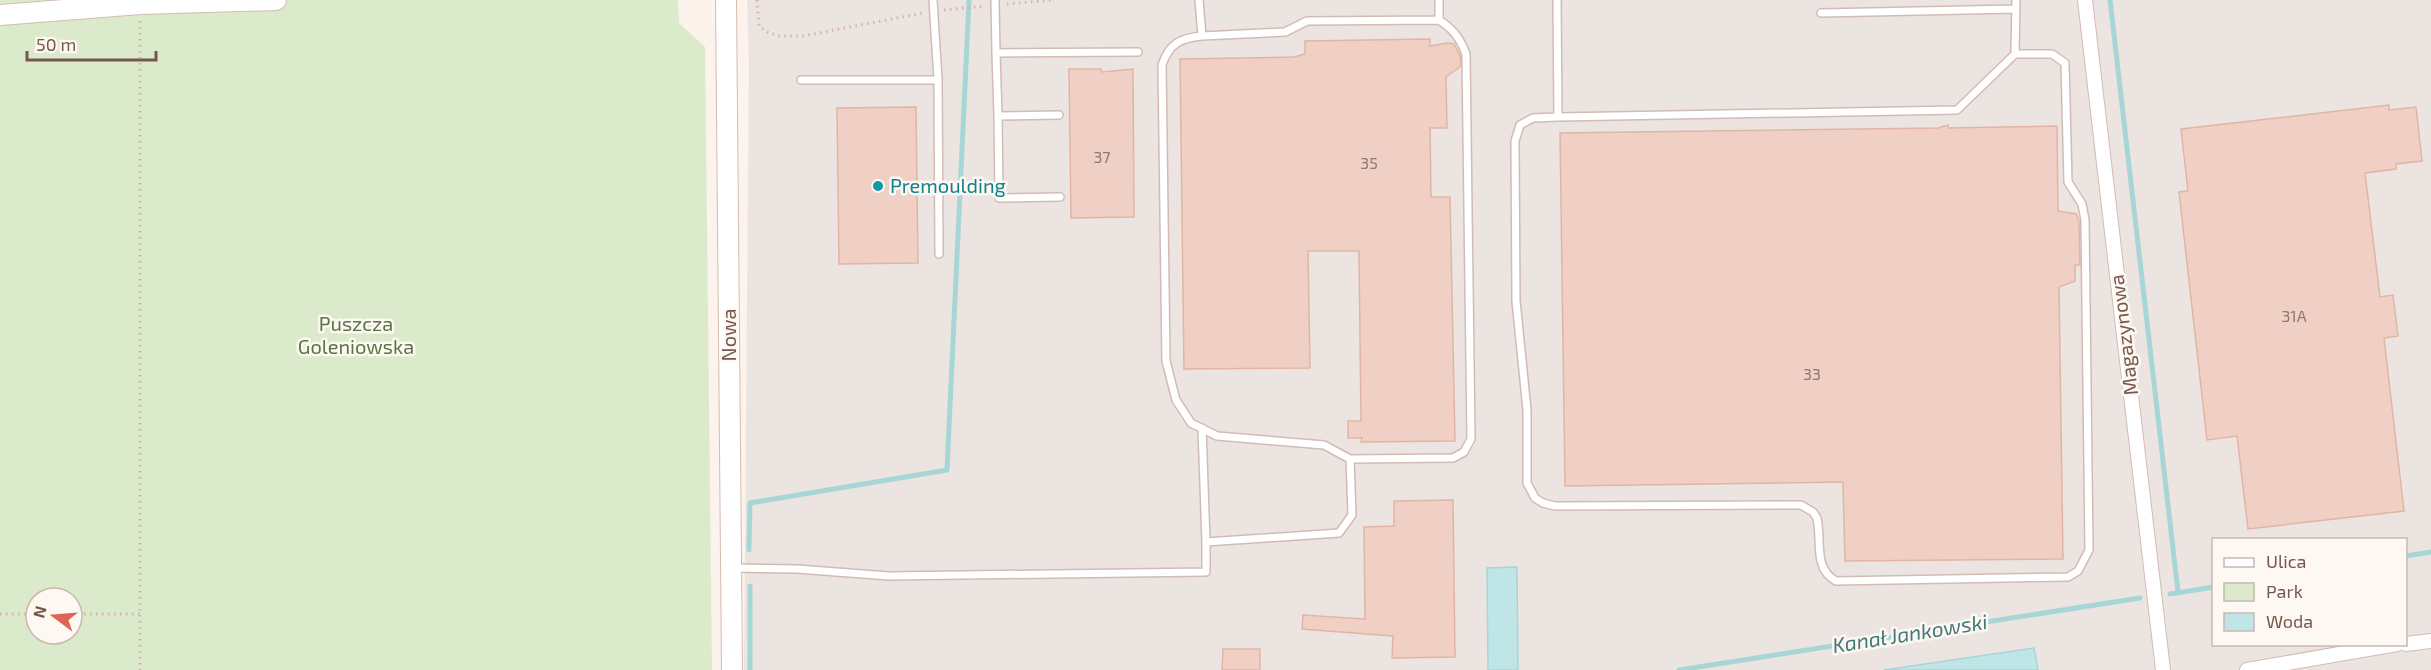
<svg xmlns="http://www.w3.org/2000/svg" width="2431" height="670" font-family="'Exo 2',sans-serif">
<rect width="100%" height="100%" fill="#fcf3ec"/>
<path fill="#ece4e1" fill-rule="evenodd" d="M747 0H2431V670H744L749 60ZM2214 540H2406V644H2214Z"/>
<path fill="#dbeaca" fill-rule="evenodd" d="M0 0H678L679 23 705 47 712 670H0ZM36 598H72V634H36Z"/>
<path fill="#c0e5e6" stroke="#a7d6d7" stroke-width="1.5" d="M1517 567 1518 670H1488L1487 568Z
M2034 648 2038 670H1884Z"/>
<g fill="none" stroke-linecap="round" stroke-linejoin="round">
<path stroke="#a7d6d7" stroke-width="5" d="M2110 0 2178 592
M749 550 750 503 947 470 969 0
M2406 556 2431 552
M750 586V670
M2170 594 2214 587
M1679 670 2140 598"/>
</g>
<path fill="#f0d0c4" stroke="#e2b4a5" stroke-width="1.5" d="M1430 39V46L1447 43 1454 44 1460 55 1461 66 1446 77 1447 128H1430L1431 197H1450L1455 441 1361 442 1362 438H1348V421H1361L1359 251H1308L1310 368 1184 369 1180 59 1294 57 1305 54V41Z
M1069 69H1101L1102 72 1133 69 1134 217 1071 218Z
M2389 105V110L2416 107 2422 161 2396 164V169L2365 173 2380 297 2393 295 2398 336 2384 338 2404 511 2248 529 2237 436 2207 440 2179 192 2188 191 2181 129Z
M916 107 918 263 839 264 837 108Z
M1948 125V128L2057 126 2058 211 2076 214 2079 221 2080 265H2075V281L2059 287 2063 559 1845 561 1843 482 1565 486 1560 133 1938 128Z
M1453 500 1455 657 1392 658 1393 636 1302 629 1303 615 1365 619 1364 527 1394 526V501Z
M1223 649H1260V670H1222Z"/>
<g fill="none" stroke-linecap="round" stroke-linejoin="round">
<g stroke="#d1bcb4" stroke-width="10">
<path id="lane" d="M933 0 938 80 939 254
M995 0 996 53 1138 52
M1199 0 1202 36 1285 32 1307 21 1439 20V0
M1557 0 1558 117 1957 110 2015 54H2052L2065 63 2068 182 2082 204 2085 220 2089 550 2078 571 2068 577 1836 581C1813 569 1822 540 1817 518L1813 512 1801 505 1555 506 1543 503 1535 498 1527 483V410L1516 301 1515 141 1520 125 1533 118 1558 117
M1821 13 2016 9
M1202 36C1180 38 1169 44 1162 65L1166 361 1176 400 1191 423 1217 436 1324 445 1350 459 1453 458 1464 452 1471 439 1466 54C1460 38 1453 29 1439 20
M996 53 998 116 1059 115
M2015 54 2016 0
M801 80H938
M998 116 999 198 1060 197
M1202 428 1206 542
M733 568 797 569 889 576 1206 572V542L1339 533 1352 515 1350 459"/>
</g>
<g stroke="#d1bcb4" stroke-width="16">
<path id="street" d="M2085 0 2163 670
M2406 644 2431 641
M2247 670 2397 644"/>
</g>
<g stroke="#d4bcb1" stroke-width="22">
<path id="secondary" d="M726 0 732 670
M0 15 140 4 276 0"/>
</g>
<path stroke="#d6b3a7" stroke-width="3" stroke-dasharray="1.5 4.5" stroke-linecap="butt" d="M757 0 759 26 767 32 780 36H803L923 13
M1007 4 1053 0
M944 10 985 6
M140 21V670
M0 614H36
M72 614H140"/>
<use href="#lane" stroke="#fff" stroke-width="7"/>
<use href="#street" stroke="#fff" stroke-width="14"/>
<use href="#secondary" stroke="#fff" stroke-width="20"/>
</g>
<circle fill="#0f9aa8" stroke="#fef8f2" stroke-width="2" cx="878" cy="186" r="6"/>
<g text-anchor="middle" stroke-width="5" stroke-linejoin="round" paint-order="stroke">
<g font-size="16" fill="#95766c">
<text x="1102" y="163">37</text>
<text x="1369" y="169">35</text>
<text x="2294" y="322">31A</text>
<text x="1812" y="380">33</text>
</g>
<g font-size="20" fill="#0d838f" stroke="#fef8f2" text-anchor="start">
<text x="890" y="193">Premoulding</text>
</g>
<g font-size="20" fill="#597644" stroke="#fef8f2">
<text x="356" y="331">Puszcza<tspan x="356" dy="23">Goleniowska</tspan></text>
</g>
<g font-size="20" fill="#77584f" stroke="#fef8f2">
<text transform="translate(729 335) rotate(-90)" y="7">Nowa</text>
<text transform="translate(2124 335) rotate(-97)" y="7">Magazynowa</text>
</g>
<g font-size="21" font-style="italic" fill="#42797b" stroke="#fef8f2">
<text transform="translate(1910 634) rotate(-9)" y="7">Kanał Jankowski</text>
</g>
</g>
<rect x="2212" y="538" width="195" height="108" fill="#fef8f2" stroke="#c8b8b1" stroke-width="1.5"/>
<rect x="2224" y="558" width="30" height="9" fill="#ffffff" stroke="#c8b8b1" stroke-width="1.5"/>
<text x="2266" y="568" font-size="18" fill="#77584f">Ulica</text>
<rect x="2224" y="583" width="30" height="18" fill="#dbeaca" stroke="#c8b8b1" stroke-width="1.5"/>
<text x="2266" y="598" font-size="18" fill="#77584f">Park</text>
<rect x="2224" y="613" width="30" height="18" fill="#c0e5e6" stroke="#c8b8b1" stroke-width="1.5"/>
<text x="2266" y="628" font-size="18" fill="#77584f">Woda</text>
<g transform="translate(54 616) rotate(286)"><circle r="28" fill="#fef8f2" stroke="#c8b8b1" stroke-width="1.5"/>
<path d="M0-4.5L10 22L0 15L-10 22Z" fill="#df6357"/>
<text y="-9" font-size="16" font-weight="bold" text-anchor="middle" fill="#77584f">N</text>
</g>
<path d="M27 51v9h129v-9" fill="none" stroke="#77584f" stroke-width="3"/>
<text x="36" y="51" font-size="18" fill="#77584f" stroke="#fef8f2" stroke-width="4.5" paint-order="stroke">50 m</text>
</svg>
